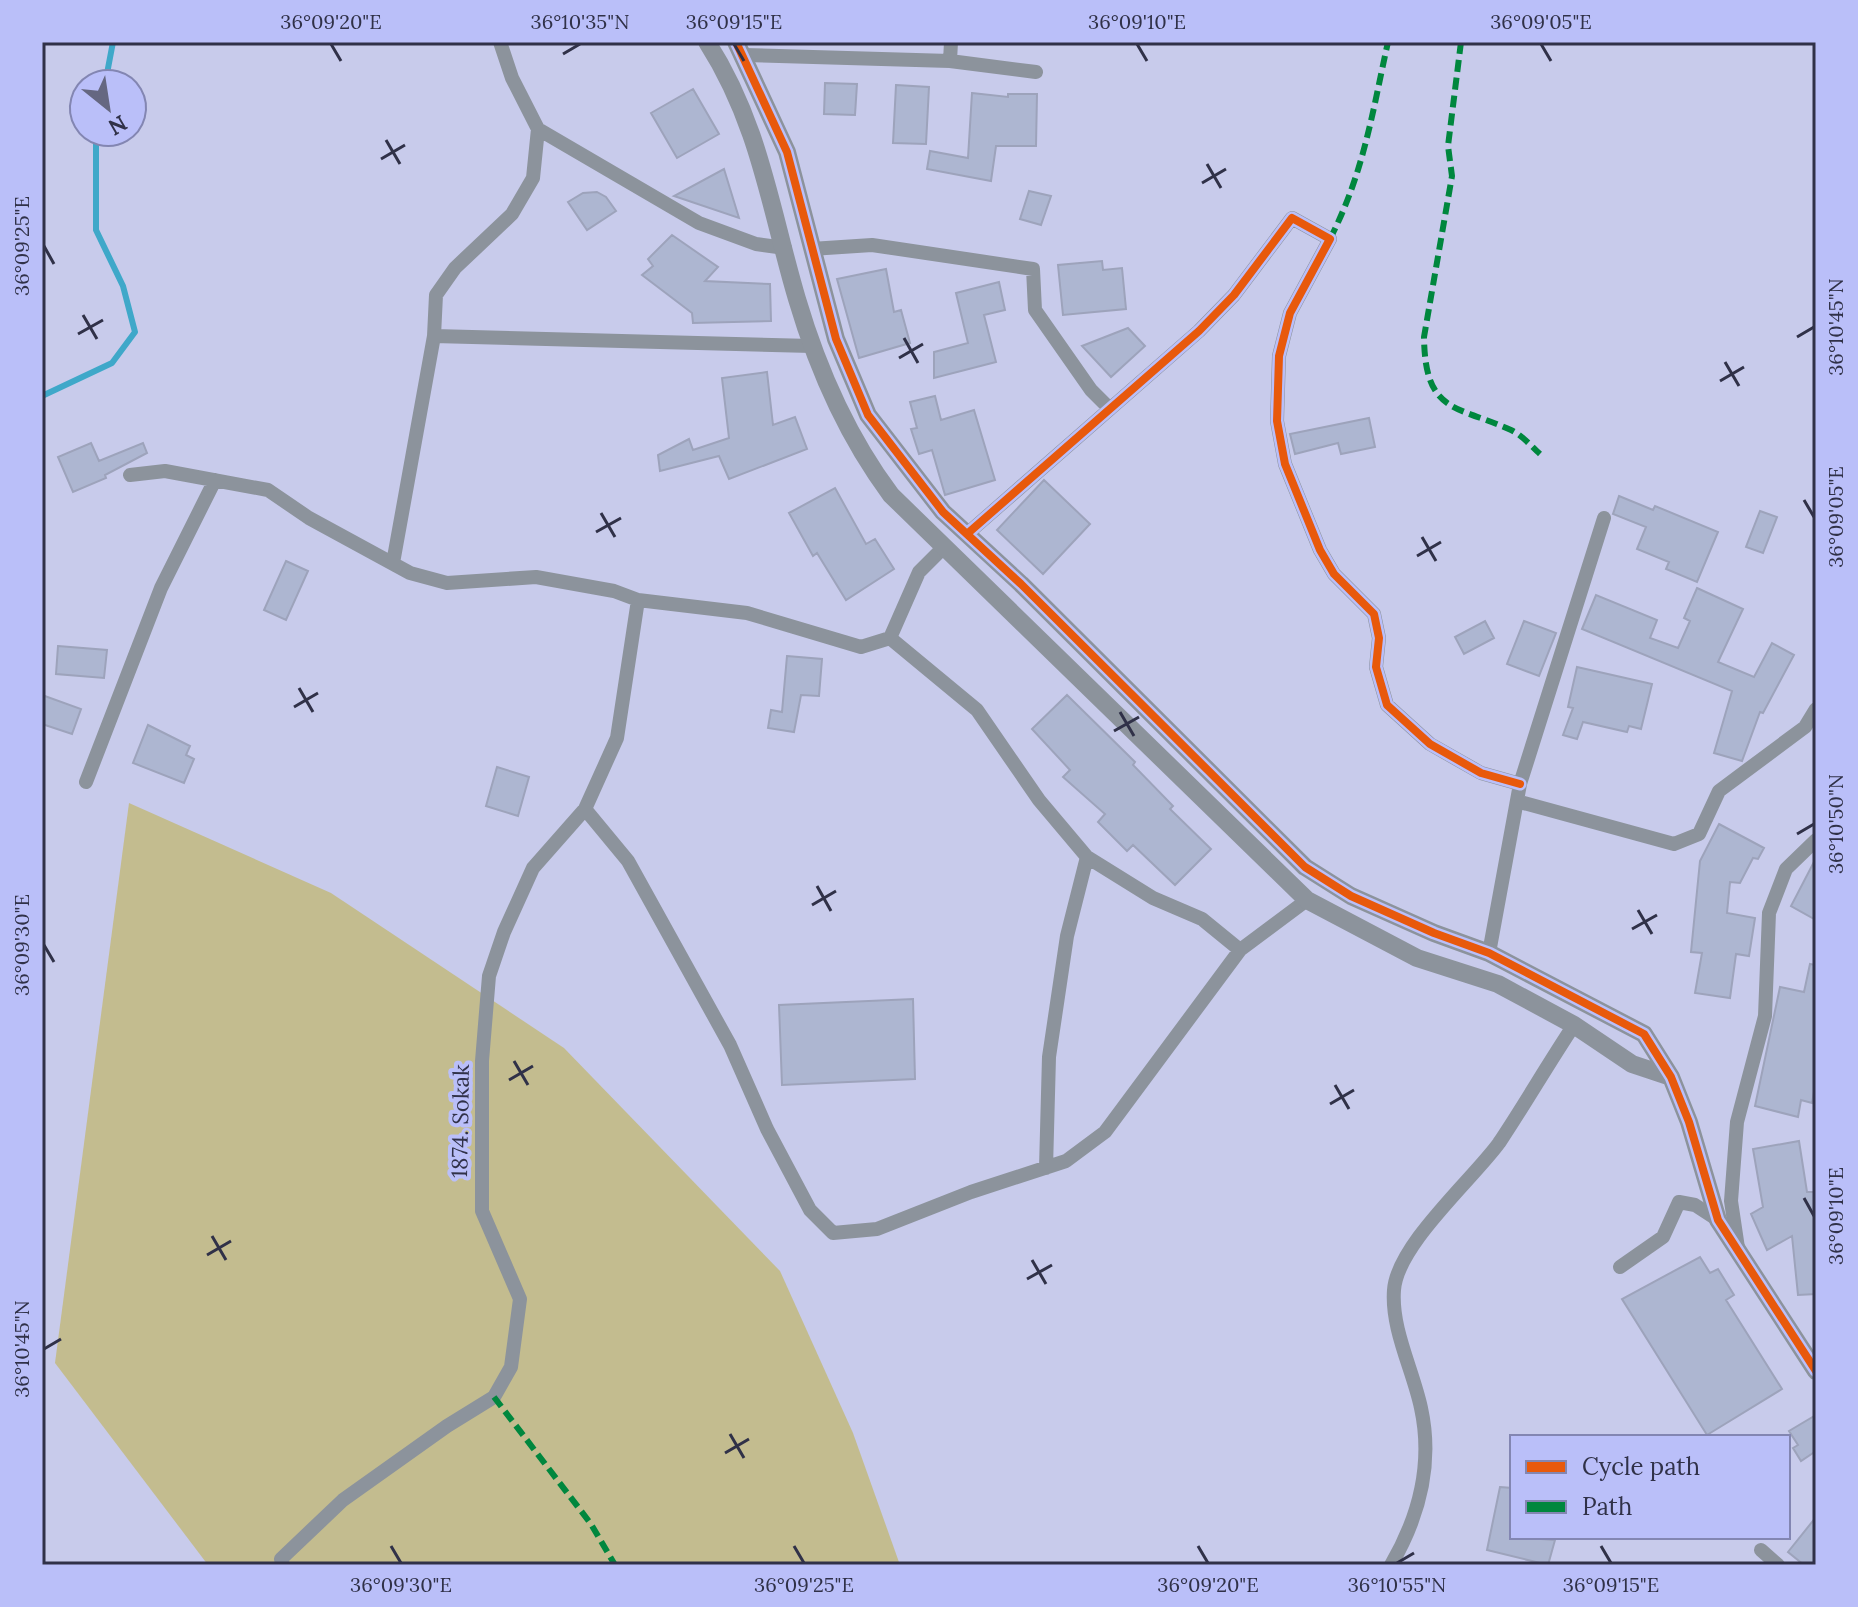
<svg xmlns="http://www.w3.org/2000/svg" width="1858" height="1607" font-family="Lora,serif">
<rect width="100%" height="100%" fill="#c8cbeb"/>
<path fill="#c3bc8f" d="M129 803 331 893 564 1048 780 1271 853 1433 900 1565H208L55 1363Z"/>
<g fill="none" stroke-linecap="round" stroke-linejoin="round">
<path stroke="#3fa8c9" stroke-width="6" d="M105 84 113 42
M42 396 112 363 135 332 123 286 96 230V132"/>
</g>
<path fill="#adb6d1" stroke="#9da3bb" stroke-width="2" d="M825 83 857 84 855 115 824 114Z
M896 85 929 87 926 144 893 143Z
M693 89 719 134 677 158 651 113Z
M972 93 1008 97V94H1037L1036 146H996L991 181 927 169 930 151 968 158Z
M724 169 739 218 674 196Z
M1029 191 1051 196 1041 225 1020 219Z
M597 192 606 197 616 211 587 230 568 202 583 193Z
M672 235 718 267 705 281 770 284 771 321 693 323 692 313 642 275 653 266 648 259Z
M1102 261 1103 270 1122 268 1126 309 1063 315 1058 265Z
M886 269 894 312 901 310 910 343 859 358 837 279Z
M999 282 1005 310 984 315 996 362 934 378V352L968 343 956 293Z
M1128 328 1145 346 1111 377 1082 346Z
M767 372 773 425 795 417 807 449 729 479 719 456 660 471 658 455 689 439 693 450 729 438 722 378Z
M935 396 941 420 974 410 995 480 945 495 932 450 919 454 911 429 917 428 910 402Z
M1369 418 1375 447 1341 454 1338 443 1295 454 1290 434Z
M91 443 99 461 143 443 147 453 105 475 106 478 73 492 58 457Z
M1044 480 1090 524 1043 574 997 530Z
M835 488 866 544 875 539 894 569 846 600 817 553 813 556 789 513Z
M1619 496 1653 510 1655 506 1718 532 1697 582 1666 569 1669 562 1637 549 1646 527 1613 514Z
M1760 511 1777 517 1763 553 1746 547Z
M286 561 308 571 286 620 264 610Z
M1697 588 1743 609 1718 662 1754 677 1772 643 1794 655 1763 713 1760 712 1742 761 1714 753 1732 691 1582 629 1596 595 1657 620 1650 638 1678 648 1690 621 1684 618Z
M1485 621 1494 638 1464 654 1455 637Z
M1524 621 1556 633 1539 676 1507 664Z
M58 646 107 650 104 678 56 674Z
M787 656 822 659 819 696 801 695 794 732 768 728 771 710 782 712Z
M1577 667 1652 684 1641 729 1629 726 1627 732 1583 722 1577 739 1563 735 1573 708 1568 707Z
M42 695 81 709 72 734 42 724Z
M1067 695 1135 762 1133 765 1173 806 1170 809 1211 849 1175 885 1133 845 1127 851 1098 822 1105 814 1063 777 1070 770 1032 729Z
M148 725 190 746 186 755 194 759 184 783 133 763Z
M497 767 529 777 518 816 486 806Z
M1719 824 1764 848 1758 859 1753 858 1740 883 1730 882 1727 913 1755 918 1749 956 1736 954 1730 998 1695 993 1702 953 1691 952 1700 861Z
M1816 858V920L1791 906Z
M1810 964 1816 965V1081L1812 1103 1801 1100 1798 1117 1755 1106 1780 987 1804 992Z
M913 999 915 1079 782 1085 779 1005Z
M1799 1141 1807 1192H1816V1294L1798 1295 1792 1236 1767 1250 1751 1214 1763 1207 1753 1149Z
M1700 1257 1710 1273 1718 1269 1734 1295 1726 1300 1782 1389 1707 1435 1622 1299Z
M1816 1415V1451L1801 1461 1793 1448 1798 1445 1789 1431Z
M1500 1487 1512 1488V1537L1555 1540 1548 1565 1487 1550Z
M1816 1517V1565H1804L1788 1552Z"/>
<g fill="none" stroke-linecap="round" stroke-linejoin="round">
<path stroke="#8c939c" stroke-width="14" d="M500 42 512 78 538 129 699 223 756 244 785 248
M744 55 950 61 1036 72
M950 61 951 42
M811 249 872 245 1033 269 1035 310 1091 390 1110 409
M434 336 812 346
M130 475 165 471 268 490 309 518 410 573 447 583 536 577 614 591 638 600 747 613 861 647 890 638 919 572 943 548
M967 534 1199 331 1234 295 1292 218 1330 239 1290 313 1279 356 1277 421 1285 464 1320 550 1334 574 1374 614 1379 638 1376 667 1387 705 1430 744 1481 773 1520 784
M393 563 434 336 436 295 455 268 512 214 533 178 538 129
M890 638 977 710 1039 800 1087 857 1153 898 1202 919 1240 950
M86 782 161 588 215 480
M1520 802 1674 844 1699 834 1719 791 1805 727 1816 709
M585 809 628 861 730 1045 767 1129 810 1210 833 1233 877 1229 971 1192 1066 1161 1105 1132 1240 950 1307 900
M1489 953 1520 784 1604 518
M1046 1168 1049 1057 1067 936 1087 857
M1738 1248 1731 1201 1737 1122 1765 1016 1769 913 1786 869 1816 840
M1620 1267 1663 1237 1679 1202 1695 1205 1718 1220
M1761 1550 1778 1565
M283 1565 281 1559 343 1500 447 1426 494 1397 511 1367 520 1299 482 1211V1061L489 976 504 932 533 868 585 809 617 738 638 600
M1391 1565C1419 1517 1433 1463 1421 1408 1413 1370 1391 1329 1394 1290 1397 1245 1473 1179 1499 1143 1525 1104 1548 1064 1574 1025"/>
<path stroke="#8c939c" stroke-width="18" d="M707 42C760 125 770 208 797 299 818 370 847 436 891 495L1307 900 1417 958 1498 984 1574 1025 1632 1064 1671 1077
M736 42 787 152 836 339 868 415 943 512 1021 584 1305 867 1351 896 1434 933 1489 953 1644 1034 1671 1077 1689 1122 1718 1220 1816 1371"/>
<path stroke="#00873e" stroke-width="6" stroke-dasharray="12 6" stroke-linecap="butt" d="M1461 42 1448 146 1452 176 1424 337C1425 414 1456 405 1511 430 1522 435 1531 446 1540 454
M1330 239C1364 172 1372 114 1388 42
M494 1397 591 1524 615 1565"/>
<g stroke="#babff9" stroke-width="13">
<path id="cycleway" d="M736 42 787 152 836 339 868 415 943 512 1021 584 1305 867 1351 896 1434 933 1489 953 1644 1034 1671 1077 1689 1122 1718 1220 1816 1371
M967 534 1199 331 1234 295 1292 218 1330 239 1290 313 1279 356 1277 421 1285 464 1320 550 1334 574 1374 614 1379 638 1376 667 1387 705 1430 744 1481 773 1520 784"/>
</g>
<use href="#cycleway" stroke="#e8590c" stroke-width="8"/>
</g>
<path fill="none" stroke="#303148" stroke-width="3" d="M331 44 341 61M734 44 744 61M1137 44 1147 61M1541 44 1551 61M563 54 580 44M386 140 400 164M381 159 405 145M1207 164 1221 188M1202 183 1226 169M44 246 54 264M83 315 97 339M78 334 103 320M1797 337 1814 327M904 338 918 363M899 358 923 344M1725 362 1739 386M1720 381 1744 367M1804 500 1814 517M601 513 615 537M596 532 621 518M1422 537 1436 561M1417 556 1441 542M299 688 313 712M294 707 318 693M1120 712 1134 736M1114 731 1139 717M1797 834 1814 824M817 886 831 911M812 905 836 891M1638 910 1652 934M1632 929 1657 915M44 945 54 962M514 1061 528 1085M509 1080 533 1066M1335 1085 1349 1109M1330 1104 1354 1090M1804 1198 1814 1216M212 1236 226 1260M207 1255 231 1241M1032 1260 1046 1284M1027 1279 1052 1265M44 1349 61 1339M730 1434 744 1458M725 1453 749 1439M391 1546 401 1563M794 1546 804 1563M1198 1546 1208 1563M1601 1546 1611 1563M1397 1563 1414 1553"/>
<g text-anchor="middle" stroke-width="8" stroke-linejoin="round" paint-order="stroke">
<g font-size="22" fill="#303148" stroke="#babff9">
<text transform="translate(460 1121) rotate(-89)" y="8">1874. Sokak</text>
</g>
</g>
<rect width="1858" height="1607" fill="none" stroke="#babff9" stroke-width="88"/>
<rect x="1510" y="1435" width="280" height="104" fill="#babff9" stroke="#8386b2" stroke-width="2"/>
<rect x="1526" y="1461" width="40" height="12" fill="#e8590c" stroke="#8386b2" stroke-width="2"/>
<text x="1582" y="1475" font-size="24" fill="#303148">Cycle path</text>
<rect x="1526" y="1501" width="40" height="12" fill="#00873e" stroke="#8386b2" stroke-width="2"/>
<text x="1582" y="1515" font-size="24" fill="#303148">Path</text>
<g transform="translate(108 108) rotate(150)"><circle r="38" fill="#babff9" stroke="#8386b2" stroke-width="2"/>
<path d="M0-6L14 30L0 20L-14 30Z" fill="#656781"/>
<text y="-12" font-size="22" font-weight="bold" text-anchor="middle" fill="#303148">N</text>
</g>
<rect x="44" y="44" width="1770" height="1519" fill="none" stroke="#303148" stroke-width="3"/>
<g font-size="20" text-anchor="middle" fill="#303148">
<text x="331" y="29">36°09'20"E</text>
<text x="580" y="29">36°10'35"N</text>
<text x="734" y="29">36°09'15"E</text>
<text x="1137" y="29">36°09'10"E</text>
<text x="1541" y="29">36°09'05"E</text>
<text transform="translate(22 246) rotate(-90)" y="7">36°09'25"E</text>
<text transform="translate(1836 327) rotate(-90)" y="7">36°10'45"N</text>
<text transform="translate(1836 517) rotate(-90)" y="7">36°09'05"E</text>
<text transform="translate(1836 824) rotate(-90)" y="7">36°10'50"N</text>
<text transform="translate(22 945) rotate(-90)" y="7">36°09'30"E</text>
<text transform="translate(1836 1216) rotate(-90)" y="7">36°09'10"E</text>
<text transform="translate(22 1349) rotate(-90)" y="7">36°10'45"N</text>
<text x="401" y="1592">36°09'30"E</text>
<text x="804" y="1592">36°09'25"E</text>
<text x="1208" y="1592">36°09'20"E</text>
<text x="1397" y="1592">36°10'55"N</text>
<text x="1611" y="1592">36°09'15"E</text>
</g>
</svg>
